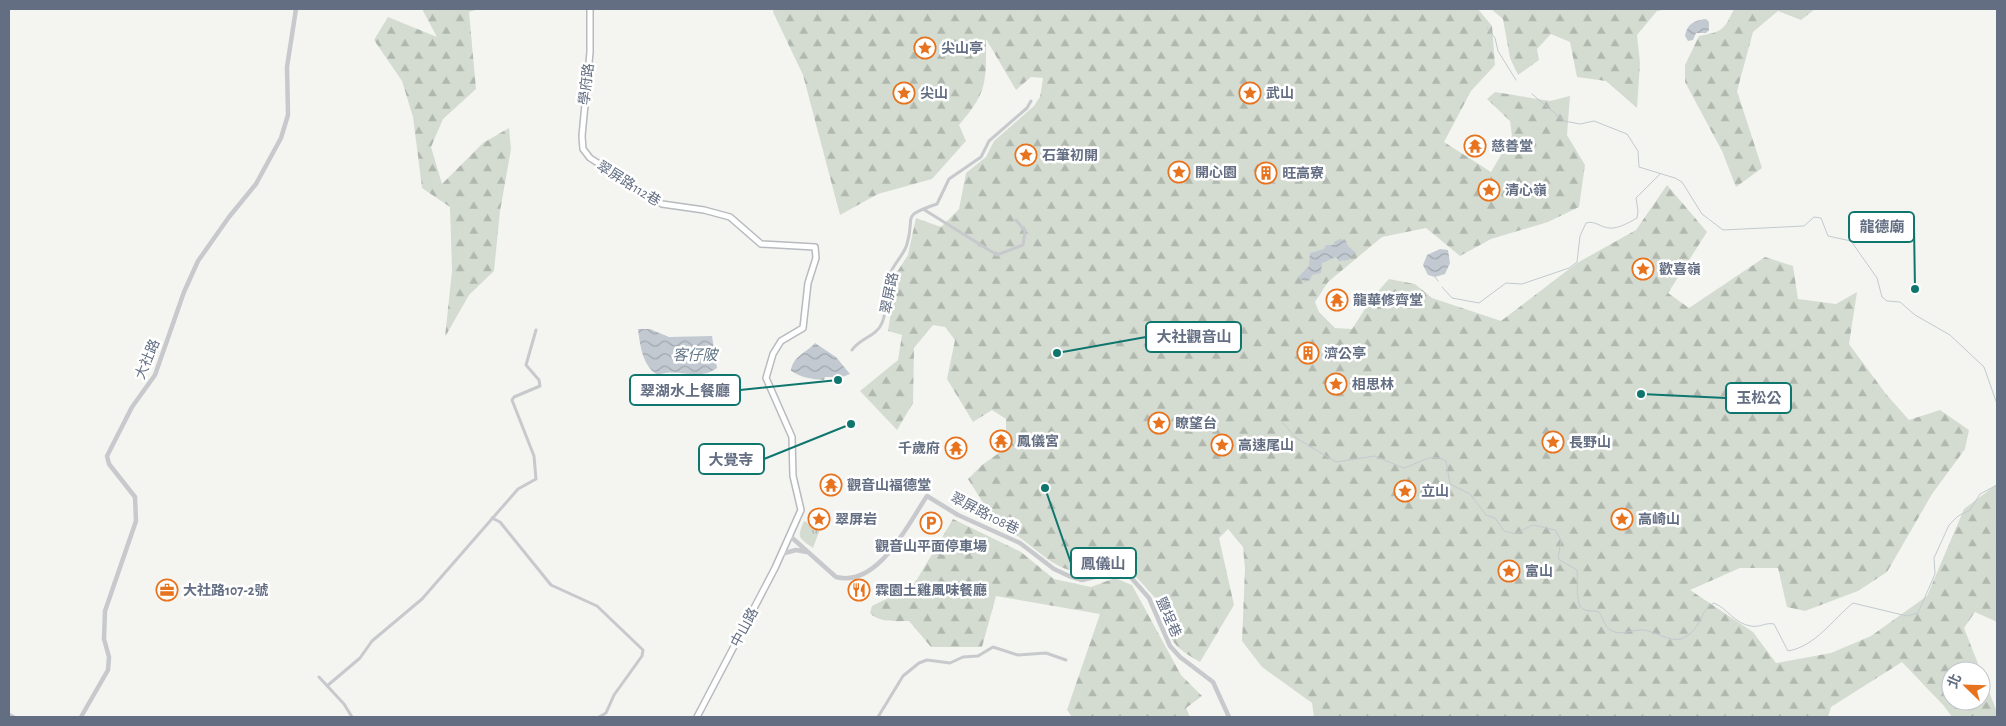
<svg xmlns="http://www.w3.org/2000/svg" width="2006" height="726" font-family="'Alegreya Sans','Noto Sans TC',sans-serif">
<defs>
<pattern id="forest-firs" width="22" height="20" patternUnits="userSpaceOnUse" patternTransform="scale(1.25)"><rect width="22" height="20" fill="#d4dcd1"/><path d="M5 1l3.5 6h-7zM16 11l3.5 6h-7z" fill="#b0b7af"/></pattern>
<pattern id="park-tufts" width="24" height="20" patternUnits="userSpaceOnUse" patternTransform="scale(1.25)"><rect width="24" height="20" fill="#d4dcd1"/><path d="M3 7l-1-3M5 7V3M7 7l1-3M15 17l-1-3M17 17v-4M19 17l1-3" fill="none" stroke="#b0b7af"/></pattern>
<pattern id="water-waves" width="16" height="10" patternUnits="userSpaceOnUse" patternTransform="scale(1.25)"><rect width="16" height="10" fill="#c2c9d0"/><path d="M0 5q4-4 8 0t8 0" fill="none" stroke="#a1a7ae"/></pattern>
</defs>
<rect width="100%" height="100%" fill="#f4f5f0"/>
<path fill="url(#forest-firs)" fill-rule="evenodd" d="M422 9H479L469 12 476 89 443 119 431 147 442 184 483 143 509 128 511 149 500 211 494 271 469 295 445 337 452 271 450 207 422 188 413 117 402 81 374 40 388 17 437 37Z
M774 9H1478L1492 26 1495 65 1471 91 1444 142 1491 172 1512 136 1510 121 1487 99 1495 92 1550 101 1570 96 1567 135 1585 165 1579 207 1548 222 1491 239 1460 256 1426 228 1382 237 1328 282 1315 302 1319 312 1335 328 1352 329 1372 298 1389 279 1415 284 1432 298 1501 321 1577 263 1636 230 1667 185 1707 232 1668 293 1689 308 1765 257 1793 266 1798 299 1836 304 1857 292 1849 344 1886 394 1909 420 1940 410 1969 430 1965 449 1932 494 1887 572 1858 591 1805 611 1787 607 1778 568H1740L1690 590 1753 632 1776 663 1831 653 1871 636 1927 596 1964 509 1997 484V622L1975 612 1964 628 1997 712V717H1952L1944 706 1902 662 1831 707 1828 717H1314L1312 703 1262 667 1242 641 1245 569 1243 547 1228 529 1219 538 1234 605 1200 662C1180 650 1165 642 1169 616 1159 602 1148 589 1136 577 1127 568 1120 565 1113 555L1102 561 1104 569C1057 583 1041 547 1004 528 996 525 988 525 983 519L987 509 968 479 982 465 1006 448V419L992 410 973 422 947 379 955 340 945 327 933 325 914 348 913 403 897 430 860 391 898 360 902 335 888 331 897 272 908 255 916 218 941 227 959 209 966 173 986 157 994 141 1034 106 1040 97 1043 78 1031 77 1016 90 986 39C986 81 988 92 959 125L966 141 932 179 878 194 840 215 803 75 773 12ZM1951 671H1981V701H1951Z
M1491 9H1669L1657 11 1637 35 1640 63 1637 108 1606 81 1577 77 1570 42 1551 34 1537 49 1539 60 1518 75 1510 58 1503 19Z
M1734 9H1815L1801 20 1778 11 1753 32 1737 91 1762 168 1736 187 1722 151 1685 82V65L1699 36C1722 32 1724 30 1734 9Z
M953 519 1021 552 1054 579 1091 587 1115 578 1132 585 1181 675 1202 696 1186 708 1190 717H1072L1067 710 1100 614 996 596 982 647H931L909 621C897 621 879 623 870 613L872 606 913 586Z"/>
<path fill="url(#park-tufts)" d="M804 521 820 529 813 548C798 537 797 538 804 521Z"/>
<path fill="url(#water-waves)" d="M1706 19 1709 22V30L1706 33H1696L1693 40 1688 41 1685 36C1687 24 1694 20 1706 19Z
M1345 239 1348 246 1355 252 1348 260 1339 261 1336 257C1332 258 1326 262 1322 263L1321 273 1312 275 1310 280 1305 282 1298 277 1309 266 1310 253 1324 249 1326 245H1333L1335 241Z
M1440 249 1448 250 1450 263 1445 274 1435 277 1428 275 1423 265 1427 255Z
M638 329H650L669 337 712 336 717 368C698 382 678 367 658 375 643 367 640 346 638 329Z
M815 343 836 357 850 374 842 377H825L824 380C812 379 802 378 791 371 792 357 807 352 815 343Z"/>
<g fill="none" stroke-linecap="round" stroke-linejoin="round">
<path stroke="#c2c9d0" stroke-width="1" d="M1487 28 1495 38 1498 51 1516 80
M1532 94 1564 121 1580 124 1594 121 1627 134 1638 151 1639 167 1675 178 1682 182 1702 214 1723 230 1804 226 1814 217 1821 218 1828 236 1851 241 1877 278 1882 297 1887 301 1900 302 1915 315 1950 335 1984 367 1997 404
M1435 277 1438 281
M1442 287 1452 298 1479 303 1506 283 1522 284 1569 268 1577 262 1580 236 1586 223C1595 220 1601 228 1610 228 1618 229 1630 222 1637 218L1638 211 1636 198 1660 174
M1282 422 1296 438 1336 462 1375 456 1403 468C1418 465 1430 451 1446 461L1450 484 1470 494 1486 515 1495 518 1504 531 1515 534 1533 525 1555 530 1561 540 1558 559 1577 570C1578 578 1575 605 1583 609 1588 612 1594 610 1599 612 1604 619 1604 627 1612 631 1623 636 1632 629 1643 630 1655 631 1669 642 1681 639 1684 638 1689 635 1691 633 1701 624 1702 608 1714 603 1728 609 1735 624 1751 626 1759 628 1766 622 1774 624L1788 651C1816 646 1832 620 1853 603L1907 616 1918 613 1935 574 1934 558 1949 525 1958 516 1970 510 1980 494 1997 485"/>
<g stroke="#b7babf" stroke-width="8">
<path id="secondary" d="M590 9V52L582 136 583 149 590 158 662 204 704 210 730 217 761 244 815 247 816 258 808 283 803 328 781 341 773 354 766 378 792 437 793 476 801 510 775 568 697 717"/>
</g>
<path stroke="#c7c9cd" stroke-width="3" d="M923 209 997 255 1023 245 1025 231 1016 220
M852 350C860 338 877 336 882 323 888 310 886 290 890 274 894 263 904 255 907 244 916 215 899 217 937 204L949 179 981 157 989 141 1027 108 1031 101
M492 518 500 522 551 585 597 606 643 650 642 656 614 695 606 713 599 717
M319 677 344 704 352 717
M327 686 360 658 372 641 422 599 518 489 536 479 534 456 512 400 514 397 540 386 539 380 526 365 536 330
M878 717 903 676 919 663 927 660 950 663 963 657 978 656 993 647 1018 655 1046 653 1066 660"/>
<path stroke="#c7c9cd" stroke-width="4.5" d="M790 536 836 577C878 588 908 524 927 496L958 515 1020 543 1054 569 1069 576 1082 580 1119 571 1128 574 1149 598 1170 646 1180 657 1213 682 1229 717
M781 554 796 550 807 552
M9 715 13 717
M81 717 108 670 109 657 104 639 105 611 136 521 135 497 109 464 107 456 132 407 155 375 184 292 198 261 229 217 256 184 281 138 288 115 287 67 296 9"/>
<use href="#secondary" stroke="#fff" stroke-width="5"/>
</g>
<defs>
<g id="sight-ring" transform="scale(1.125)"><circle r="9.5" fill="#fff" stroke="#e8731e" stroke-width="1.5"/><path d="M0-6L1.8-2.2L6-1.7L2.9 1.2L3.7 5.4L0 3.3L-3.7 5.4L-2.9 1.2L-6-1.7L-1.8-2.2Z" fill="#e8731e"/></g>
<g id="temple-ring" transform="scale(1.125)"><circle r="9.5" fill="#fff" stroke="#e8731e" stroke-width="1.5"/><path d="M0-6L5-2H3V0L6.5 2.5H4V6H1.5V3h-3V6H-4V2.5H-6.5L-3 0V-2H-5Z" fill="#e8731e"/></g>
<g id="building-ring" transform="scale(1.125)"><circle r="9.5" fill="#fff" stroke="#e8731e" stroke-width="1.5"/><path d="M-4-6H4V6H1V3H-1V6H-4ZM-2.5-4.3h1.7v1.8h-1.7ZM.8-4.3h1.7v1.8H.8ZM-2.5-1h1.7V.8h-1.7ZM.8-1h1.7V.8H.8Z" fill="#e8731e"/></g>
<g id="parking-ring" transform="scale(1.125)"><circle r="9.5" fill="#fff" stroke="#e8731e" stroke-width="1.5"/><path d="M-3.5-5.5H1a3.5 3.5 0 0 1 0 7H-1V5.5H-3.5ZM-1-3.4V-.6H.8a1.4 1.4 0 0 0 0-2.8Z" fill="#e8731e"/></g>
<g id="office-ring" transform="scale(1.125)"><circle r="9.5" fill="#fff" stroke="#e8731e" stroke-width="1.5"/><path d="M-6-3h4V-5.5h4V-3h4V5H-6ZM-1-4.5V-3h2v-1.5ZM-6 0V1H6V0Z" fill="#e8731e"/></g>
<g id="restaurant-ring" transform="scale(1.125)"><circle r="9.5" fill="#fff" stroke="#e8731e" stroke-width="1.5"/><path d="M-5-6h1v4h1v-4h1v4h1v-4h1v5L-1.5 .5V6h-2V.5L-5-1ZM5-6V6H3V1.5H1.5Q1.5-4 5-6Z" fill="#e8731e"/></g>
</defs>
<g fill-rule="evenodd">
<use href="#sight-ring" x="925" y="48"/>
<use href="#sight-ring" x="904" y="93"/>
<use href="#sight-ring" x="1250" y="93"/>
<use href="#temple-ring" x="1475" y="146"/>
<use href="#sight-ring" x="1026" y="155"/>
<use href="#sight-ring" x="1179" y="172"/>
<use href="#building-ring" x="1266" y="173"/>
<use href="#sight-ring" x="1489" y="190"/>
<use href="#sight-ring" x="1643" y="269"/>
<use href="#temple-ring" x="1337" y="300"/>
<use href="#building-ring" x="1308" y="353"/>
<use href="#sight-ring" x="1336" y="384"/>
<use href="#sight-ring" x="1159" y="423"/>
<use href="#temple-ring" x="1001" y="441"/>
<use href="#sight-ring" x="1553" y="442"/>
<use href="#sight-ring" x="1222" y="445"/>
<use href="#temple-ring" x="956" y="448"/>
<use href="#temple-ring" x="831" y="485"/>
<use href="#sight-ring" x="1405" y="491"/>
<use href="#sight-ring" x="819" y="519"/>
<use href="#sight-ring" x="1622" y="519"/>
<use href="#parking-ring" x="931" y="523"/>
<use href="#sight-ring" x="1509" y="571"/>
<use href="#office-ring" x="167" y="590"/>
<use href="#restaurant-ring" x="859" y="590"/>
</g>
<g text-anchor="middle" stroke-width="5" stroke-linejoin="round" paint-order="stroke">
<g font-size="14" font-weight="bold" fill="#636e83" stroke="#fff" text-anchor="start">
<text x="941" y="53">尖山亭</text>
<text x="920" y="98">尖山</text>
<text x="1266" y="98">武山</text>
<text x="1491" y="151">慈善堂</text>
<text x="1042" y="160">石筆初開</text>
<text x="1195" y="177">開心園</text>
<text x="1282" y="178">旺高寮</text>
<text x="1505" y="195">清心嶺</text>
<text x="1659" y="274">歡喜嶺</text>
<text x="1353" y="305">龍華修齊堂</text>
<text x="1324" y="358">濟公亭</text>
<text x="1352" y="389">相思林</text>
<text x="1175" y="428">瞭望台</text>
<text x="1017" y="446">鳳儀宮</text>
<text x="1569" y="447">長野山</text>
<text x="1238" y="450">高速尾山</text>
<text x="940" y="453" text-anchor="end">千歲府</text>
<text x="847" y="490">觀音山福德堂</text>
<text x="1421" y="496">立山</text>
<text x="835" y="524">翠屏岩</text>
<text x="1638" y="524">高崎山</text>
<text x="931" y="551" text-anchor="middle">觀音山平面停車場</text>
<text x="1525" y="576">富山</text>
<text x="183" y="595">大社路107-2號</text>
<text x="875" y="595">霖園土雞風味餐廳</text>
</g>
<g font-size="14" fill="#636e83" stroke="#fff">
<text transform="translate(586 84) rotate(-83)" y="5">學府路</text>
<text transform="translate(629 183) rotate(32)" y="5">翠屏路112巷</text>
<text transform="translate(889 293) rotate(-79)" y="5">翠屏路</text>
<text transform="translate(147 359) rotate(-67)" y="5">大社路</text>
<text transform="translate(985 513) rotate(27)" y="5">翠屏路108巷</text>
<text transform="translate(1169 617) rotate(66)" y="5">鹽埕巷</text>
<text transform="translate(744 627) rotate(-62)" y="5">中山路</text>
</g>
<g font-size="15" font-style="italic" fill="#637687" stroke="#fff">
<text x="695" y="360">客仔陂</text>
</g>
</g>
<path fill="none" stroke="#0f766e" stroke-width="2" d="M1915 289L1914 227M1057 353L1146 337M838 380L740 390M1641 394L1726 398M851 424L764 459M1045 488L1071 563"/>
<g fill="#0f766e" stroke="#fff" stroke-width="2">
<circle cx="1915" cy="289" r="5"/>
<circle cx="1057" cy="353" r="5"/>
<circle cx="838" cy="380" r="5"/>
<circle cx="1641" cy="394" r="5"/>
<circle cx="851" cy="424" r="5"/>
<circle cx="1045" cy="488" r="5"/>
</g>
<g fill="#fff" stroke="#0f766e" stroke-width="2">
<rect x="1849" y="212" width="65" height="30" rx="5"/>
<rect x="1146" y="322" width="95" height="30" rx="5"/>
<rect x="630" y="375" width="110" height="30" rx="5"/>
<rect x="1726" y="383" width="65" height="30" rx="5"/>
<rect x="699" y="444" width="65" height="30" rx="5"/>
<rect x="1071" y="548" width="65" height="30" rx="5"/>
</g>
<g font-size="15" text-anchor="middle" font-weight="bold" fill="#636e83">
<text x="1882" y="232">龍德廟</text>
<text x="1194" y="342">大社觀音山</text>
<text x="685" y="396">翠湖水上餐廳</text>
<text x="1759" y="403">玉松公</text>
<text x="731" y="465">大覺寺</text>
<text x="1103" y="569">鳳儀山</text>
</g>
<rect width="2006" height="726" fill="none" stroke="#636e83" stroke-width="20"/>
<g transform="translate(1966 686) rotate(293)"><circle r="24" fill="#ffffff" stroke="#c1c5cd"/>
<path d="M0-4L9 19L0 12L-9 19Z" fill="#e8731e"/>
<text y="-8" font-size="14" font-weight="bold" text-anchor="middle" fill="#636e83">北</text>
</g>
</svg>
